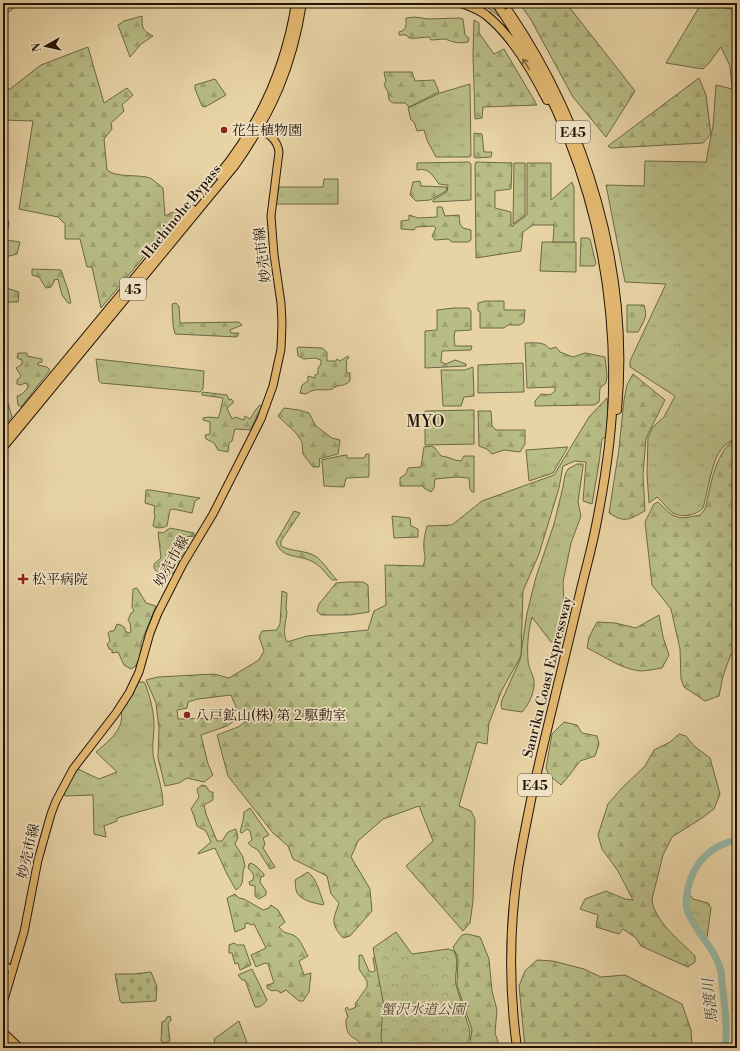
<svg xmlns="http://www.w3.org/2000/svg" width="740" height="1051" font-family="'Libre Bodoni','Noto Serif JP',serif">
<defs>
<pattern id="grass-tufts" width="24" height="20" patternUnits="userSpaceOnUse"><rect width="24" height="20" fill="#b8bc85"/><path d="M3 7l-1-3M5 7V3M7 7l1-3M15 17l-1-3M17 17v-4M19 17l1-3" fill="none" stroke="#9ea171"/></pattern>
<pattern id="forest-firs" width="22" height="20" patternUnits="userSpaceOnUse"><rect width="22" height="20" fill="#b8bc85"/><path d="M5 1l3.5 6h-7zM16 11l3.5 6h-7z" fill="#9ea171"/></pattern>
<pattern id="cemetery-stones" width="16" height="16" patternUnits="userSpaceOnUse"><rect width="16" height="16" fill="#b8bc85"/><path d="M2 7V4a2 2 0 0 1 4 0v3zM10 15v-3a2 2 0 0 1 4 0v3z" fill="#9ea171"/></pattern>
<pattern id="park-crowns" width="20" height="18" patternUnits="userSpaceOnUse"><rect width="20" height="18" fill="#b8bc85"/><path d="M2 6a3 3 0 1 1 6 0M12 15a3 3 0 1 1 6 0" fill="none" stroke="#9ea171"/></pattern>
</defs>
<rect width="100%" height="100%" fill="#e8d3a5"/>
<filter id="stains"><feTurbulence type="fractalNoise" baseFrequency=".005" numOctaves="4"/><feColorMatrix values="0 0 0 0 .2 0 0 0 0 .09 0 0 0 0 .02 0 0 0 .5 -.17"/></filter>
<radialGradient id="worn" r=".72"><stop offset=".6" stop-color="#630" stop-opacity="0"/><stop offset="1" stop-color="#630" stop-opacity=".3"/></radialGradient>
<path fill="url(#grass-tufts)" stroke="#6c6846" d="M701 4 737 10V437C731 440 724 445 720 451 712 462 707 494 703 508 696 516 682 518 673 513 667 509 662 501 657 497L649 503 647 474 648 437 653 427 664 417 675 396 630 367V361L666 284 625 282 606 185 644 186 645 161 706 162 713 126 716 85 732 89 730 66 721 47 709 63 703 69 666 63Z
M470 84 471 156 469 157H436L427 140 424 130 417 131 414 122 411 120 408 108 440 93Z
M469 162 471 164V200L433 202V200L447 192 448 185 439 184C433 176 429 167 417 170V163Z
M514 163H525V215L513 224Z
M324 179H338V204H276L279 187H323Z
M581 238H588L590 239 596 264 594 266H580Z
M542 242H576V272L540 271Z
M96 359 204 371 203 389 200 392 101 383 99 381Z
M523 363 524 392 478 393V365Z
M473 367 474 396 464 397 461 406H443L441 370H465Z
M474 410V444L425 445V411Z
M568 447 553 473 529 481 526 450Z
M366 454H369V477L346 478 344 487 324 486 322 460 340 456 347 455V458H364Z
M577 464H583V467L578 502 581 516 571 543 563 582 564 606 556 638 554 642H551L532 617C528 632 527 645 528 660 528 667 533 674 534 681 535 691 529 705 522 712L502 709 501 705 502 700 520 660 527 613 536 577 554 524 563 487 565 475 568 469Z
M138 682H143L145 683C150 697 154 711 154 726 154 735 152 744 153 754 156 771 163 788 163 805L117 818V821L104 826 106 837 94 834 93 795 65 796 64 791 78 769 99 779 117 772 96 752C108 741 125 730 121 711Z"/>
<path fill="url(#forest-firs)" stroke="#6c6846" d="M3 3H14L13 9 9 12 3 9Z
M479 3H490L501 18 488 8Z
M519 3H566L635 91 606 137 573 97 530 18Z
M142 16C142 28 142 30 153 36L141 44 130 57 118 25 124 21Z
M415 17 428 19 459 18 463 19 465 35 469 38 468 42C459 44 453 42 445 39 441 39 435 40 431 40L429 37C422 37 417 39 409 38L406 35H399V32C407 30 406 26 406 18Z
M474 20 479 23V33L494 54 504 49 537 105 483 107 482 118 475 119 473 55Z
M88 47 104 103 127 88 133 95 122 105 124 111 111 123 112 129 104 139 107 170C116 178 138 174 150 178 154 180 159 185 163 188L165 216 181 208 189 201V203L101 308 92 267H87L80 239H65V224L58 217 19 209 33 121 3 120V89H10L41 65Z
M384 72H412L415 81 434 80 439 92 409 107 405 103H393L389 100 388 92 384 85 386 81Z
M699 78 706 95 711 134 703 143 611 148 608 146Z
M215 79 226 95 205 107 202 106 195 89V85Z
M474 133 482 134 484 152H492L491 157 476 158 474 157Z
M476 162 512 163 511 189 495 191V208L511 212V224L512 226 527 215V163H551V200L572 182 574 188V242H553L554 225H533L523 232 521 251 476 258 475 165Z
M420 181 421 186 447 187 446 191 430 200 416 201 410 195 413 182Z
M437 207H442L445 216 459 215 460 224 463 228 471 230V240L468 242H452L448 239 435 240 432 236 436 228 434 226 416 227 414 230 401 229V221L409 220V215L418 218 437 217Z
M3 220H8L9 223 6 240 20 242 17 254 5 257 3 263Z
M32 269 61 270 68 290 71 303H68L62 295 58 279 54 280V282L51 287 46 288 39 277 32 275Z
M3 287 19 292 18 302H3Z
M486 301H504V310H525L524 322 520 325H508L504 328H480V312L478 311V303Z
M176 303 179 306 180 323 239 322 242 325 230 330 231 333H239L237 337 175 334 173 325 172 304Z
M627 305H644C648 317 644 321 638 332H627Z
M454 308H469L471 311V330L455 331 454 338 455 346H472L471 350 442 351 441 362 446 364 455 360 466 364V366L425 368V331L437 330V310Z
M525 343C534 343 544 341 550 349L556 347 560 352 573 357 585 353 605 357 607 376 606 383 600 388 599 402 594 405 535 406V401L541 394 550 395 555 391V387L527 388Z
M298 347 322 348 327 352V361H336L337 359 340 361 348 356 349 358 346 360 347 365 346 367 347 373H350V381C346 385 343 385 338 386 336 386 334 388 332 389 322 392 318 386 306 394L300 393 302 385 308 381V376L315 378V375L318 374V368L321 364V360L315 358 304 359 298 356 297 348Z
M18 353H27V356L42 359V362L38 363V365L47 367 50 370 21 407 18 405 17 396 22 394 27 389 28 386 26 383 20 385 17 384V380L21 376 16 368 22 364V360L17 358Z
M633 374 665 400 646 438 643 475 645 511C629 519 626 524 609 513L619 449 624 400 627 385Z
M202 392 227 395 229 400 231 399 234 402 227 408 232 419 235 417 244 420 245 416 250 419 257 408 260 405 262 406 250 430 235 429 232 441 229 443 228 452 218 450 214 443 206 439 205 435 210 434V422L203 420V418L208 417 218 418 220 413 223 398 202 395Z
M3 393H5L12 417 3 427Z
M607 398 608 411 606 437 602 439 599 463 592 504 583 501 586 462 575 461 563 466 559 488 539 554 523 591 521 656 502 690 489 723 487 744 477 742 459 806 471 811 475 819 473 901 470 923 463 931 406 866 433 841 419 806 383 819 358 841 351 857 370 889 372 911 350 936 343 938C330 923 333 920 339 903L331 894 327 876 293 859 288 846 273 833 228 776 217 735 238 727 248 720 239 714 231 695 198 699 188 702 187 708 177 710 178 719 233 718 234 721 227 726 201 735 208 764 213 775 204 782 187 778 179 783 165 786 158 758 159 729 156 703 146 680 158 677 214 674 229 678 259 660 264 651 259 637 262 631 277 630 280 624 282 591 287 593 286 609 287 612C286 621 282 634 287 642L307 636 368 630 374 611 386 605 385 565 423 566C426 557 425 558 424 550 423 541 425 534 427 526L452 525 482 501 554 475 589 417Z
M284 408 299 410 309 413 316 426 332 438 340 440 338 454 319 459 320 462 319 467H313L303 454 302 442 296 433 278 416Z
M478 411H491L492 426 496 430H525V444L520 452 504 450 492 454 487 449 479 446Z
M733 440 737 441V655L731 654 723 676 719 696 705 701 684 687 681 679 680 649 671 609 652 585 645 522 654 504 658 502C675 519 677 520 700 515L705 509C711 485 714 457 733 440Z
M432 446 435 448 441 456C448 456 454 461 461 461L464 456H474V492H472L470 489 469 478 456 477 435 479 434 488 431 492 424 488 423 486H400V478L406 474 408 468 421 467 424 447Z
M146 490H150L200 498 195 501 192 513 173 509 170 510 167 526C162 528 157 529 153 526L155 516 154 513 155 506 145 503Z
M294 511 300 513 281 541V546C292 552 305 550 315 556 322 560 331 574 337 580H332C326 574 321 566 313 562 300 554 282 560 276 542Z
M392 516 410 518 411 526 418 529V537L394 538Z
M170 528 194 533V536L178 538 179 545 188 548 174 573 167 576 156 571 154 568V564L161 558 158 532 163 533Z
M348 582H363L368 585 369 612 349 615H321L317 611 319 604 336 583Z
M137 588 146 603 156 606 141 643V655L136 666 131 669 124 665 118 652 112 653V650L109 649 107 644 110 641 108 633 110 631H114L117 624 121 625 125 628V631L129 633 131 632 130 623 128 620 131 613 134 611 132 607 133 589Z
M659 615 663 637 669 655 662 668C655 669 647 671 640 671 621 669 604 656 587 648L589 637 597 622 615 623 636 628Z
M564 722 577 725 582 733 597 736 599 744 595 756 580 761 568 777 561 785 549 775 546 768 552 734Z
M679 734 686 736 694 746 710 758 720 794 714 809 702 818 672 837 663 855 652 899C653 920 681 942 695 956V962L688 967 641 946 636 938 623 929 619 934 596 927 598 915 580 909 585 899 606 891 625 899 633 900 618 871 602 849 598 835 608 804 621 789 645 766 654 750 670 742Z
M202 785 206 786 210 792H213V800L204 805 206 814 217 841H222L228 832 236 829 238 838 235 844 243 857 245 866C240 874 247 883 236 890L227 874 215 848 198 854 199 852 211 842 206 831 197 826 194 816 191 809 199 797 197 789Z
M250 808 269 835 263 838 265 844 263 848 275 867 270 869 258 850 251 846 248 843 252 840 250 831 247 829 242 833 240 832 243 821 244 812Z
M251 863 256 866 264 874V876L261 877 260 882 266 891V895L259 899 255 896V886L250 885 249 882 253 880C255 873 251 872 248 868L249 864Z
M737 871V901C734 892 731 879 737 871Z
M308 872C317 879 320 894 324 904L323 905C314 903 298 900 296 890 295 886 296 883 295 880Z
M235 894 239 898 244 899 263 910 269 908 271 905 278 910 285 922 279 927C285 935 288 932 295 936 301 940 304 950 308 956L299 961 304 975 311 973 309 992 303 1001H299L286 990 281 993 276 990 272 991 267 988V985L274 983 268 964 265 963 256 967 251 955 266 948 254 924 251 925 248 923 245 924V928L235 932 227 898Z
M467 934 480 937 489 959 492 991 497 1010 495 1033 500 1048H469L472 1030 457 985 458 959 453 947 462 935Z
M234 943 237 945H244L251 965 240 970 238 963 235 964 232 953H229V945Z
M377 954 396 1048H362C359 1034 345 1043 346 1019L348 1017 345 1009 347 1007 349 1010 356 1007 355 1004 367 987V981L359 969V955H362L369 971 373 972 375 971 373 958Z
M537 960 553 961 584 969 601 977 625 975 682 1004 691 1030 692 1048H525L519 986 525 971Z
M252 969 267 1000C264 1004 260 1008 255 1007L245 980H242L238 975Z
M170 1016 171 1020 168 1024 170 1041 164 1043 161 1041 162 1022 165 1021 167 1017Z
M239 1021 249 1048H216L214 1039Z"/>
<path fill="url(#cemetery-stones)" stroke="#6c6846" d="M151 972 157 987 156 1001 122 1003 120 1001 115 974H133Z"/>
<path fill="url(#park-crowns)" stroke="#6c6846" d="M690 895 693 899 708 903 711 908 707 937 705 938C698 925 684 910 690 895Z
M396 932 412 954 448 949 454 951C460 964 454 972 456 985L470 1031 469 1040 461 1048H384L381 1039 383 1001 373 948Z"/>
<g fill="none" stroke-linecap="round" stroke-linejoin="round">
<path stroke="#97b8a5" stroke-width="7" d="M724 1048C730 1029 722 992 721 971 715 948 696 933 688 912 684 905 687 896 688 888 694 862 711 845 737 840"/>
<g stroke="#53432e" stroke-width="8">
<path id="minor" d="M3 961 5 965 12 970"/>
</g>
<g stroke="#211307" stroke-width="9">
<path id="major" d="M3 1003 24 932 38 860 51 814 56 801 73 769 116 713 129 693 139 672 150 633 158 613 183 564 213 514 247 447 261 419 273 386 281 349 282 323 281 303 274 255 271 216 279 152C277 137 266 133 255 126
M3 1032 20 1048"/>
</g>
<g stroke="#211307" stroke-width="10">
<path id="highway" d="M461 3C470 6 478 9 486 15 511 35 533 72 547 100
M496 3C576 120 616 249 613 391 612 436 605 481 596 526 592 547 586 568 581 589 565 658 547 726 532 795 527 820 522 844 518 869 509 929 509 989 517 1048
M509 12C587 127 630 271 617 410
M219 175C260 125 286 67 296 3
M3 437 192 209
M3 447 235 165C272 112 292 67 302 3"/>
</g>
<use href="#minor" stroke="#f0e2c4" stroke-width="5.5"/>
<use href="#major" stroke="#e4ba72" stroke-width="7"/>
<use href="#highway" stroke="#e4ba72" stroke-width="8"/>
</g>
<defs><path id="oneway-shaft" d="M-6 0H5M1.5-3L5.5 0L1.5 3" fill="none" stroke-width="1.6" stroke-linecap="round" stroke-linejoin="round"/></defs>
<use stroke="#82663c" href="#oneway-shaft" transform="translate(526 64) rotate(-122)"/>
<g fill="#8f2418" stroke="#f0e2c4" stroke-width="1.5">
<circle cx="224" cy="130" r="4"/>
<path d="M21 573h4v4h4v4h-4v4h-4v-4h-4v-4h4z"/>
<circle cx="187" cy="715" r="4"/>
</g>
<g text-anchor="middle" stroke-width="3.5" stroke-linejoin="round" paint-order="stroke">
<g fill="#f0e2c4" stroke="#5f5140" stroke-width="1">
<rect x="556" y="121" width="34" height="22" rx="3"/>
<rect x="120" y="278" width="26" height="22" rx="3"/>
<rect x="518" y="774" width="34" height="22" rx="3"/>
</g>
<g font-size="13" font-weight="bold" fill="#211307">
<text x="573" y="137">E45</text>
<text x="133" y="294">45</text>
<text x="535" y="790">E45</text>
</g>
<g font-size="14" fill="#211307" stroke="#f0e2c4" text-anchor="start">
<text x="232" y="135">花生植物園</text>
<text x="32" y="584">松平病院</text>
<text x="195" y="720">八戸鉱山(株) 第２駆動室</text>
</g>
<g font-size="14" fill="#211307" stroke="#f0e2c4">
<text transform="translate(181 211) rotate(-51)" y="5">Hachinohe Bypass</text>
<text transform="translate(262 255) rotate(-97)" y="5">妙売市線</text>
<text transform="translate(171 561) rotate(-61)" y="5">妙売市線</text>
<text transform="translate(547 677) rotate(-76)" y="5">Sanriku Coast Expressway</text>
<text transform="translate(28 851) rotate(-77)" y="5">妙売市線</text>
</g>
<g font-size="14" font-style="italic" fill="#4e462d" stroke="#f0e2c4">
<text x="423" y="1014">蟹沢水道公園</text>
</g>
<g font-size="15" font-style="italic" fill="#4a4d3e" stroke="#f0e2c4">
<text transform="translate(710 1001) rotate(-96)" y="5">馬渡川</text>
</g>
<g font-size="16" letter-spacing="1" fill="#211307" stroke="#f0e2c4">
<text x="426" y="427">MYO</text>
</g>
</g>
<rect width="740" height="1051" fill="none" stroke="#e8d3a5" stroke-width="16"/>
<rect x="4" y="4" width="732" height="1043" fill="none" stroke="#211307" stroke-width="2"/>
<rect x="8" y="8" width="724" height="1035" fill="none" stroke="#211307"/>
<g transform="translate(46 46) rotate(262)" stroke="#f0e2c4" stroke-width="3" paint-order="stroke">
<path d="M0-3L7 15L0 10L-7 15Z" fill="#211307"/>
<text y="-6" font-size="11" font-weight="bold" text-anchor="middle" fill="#211307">N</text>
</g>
<rect width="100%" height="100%" filter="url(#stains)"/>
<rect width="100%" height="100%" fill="url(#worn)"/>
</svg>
